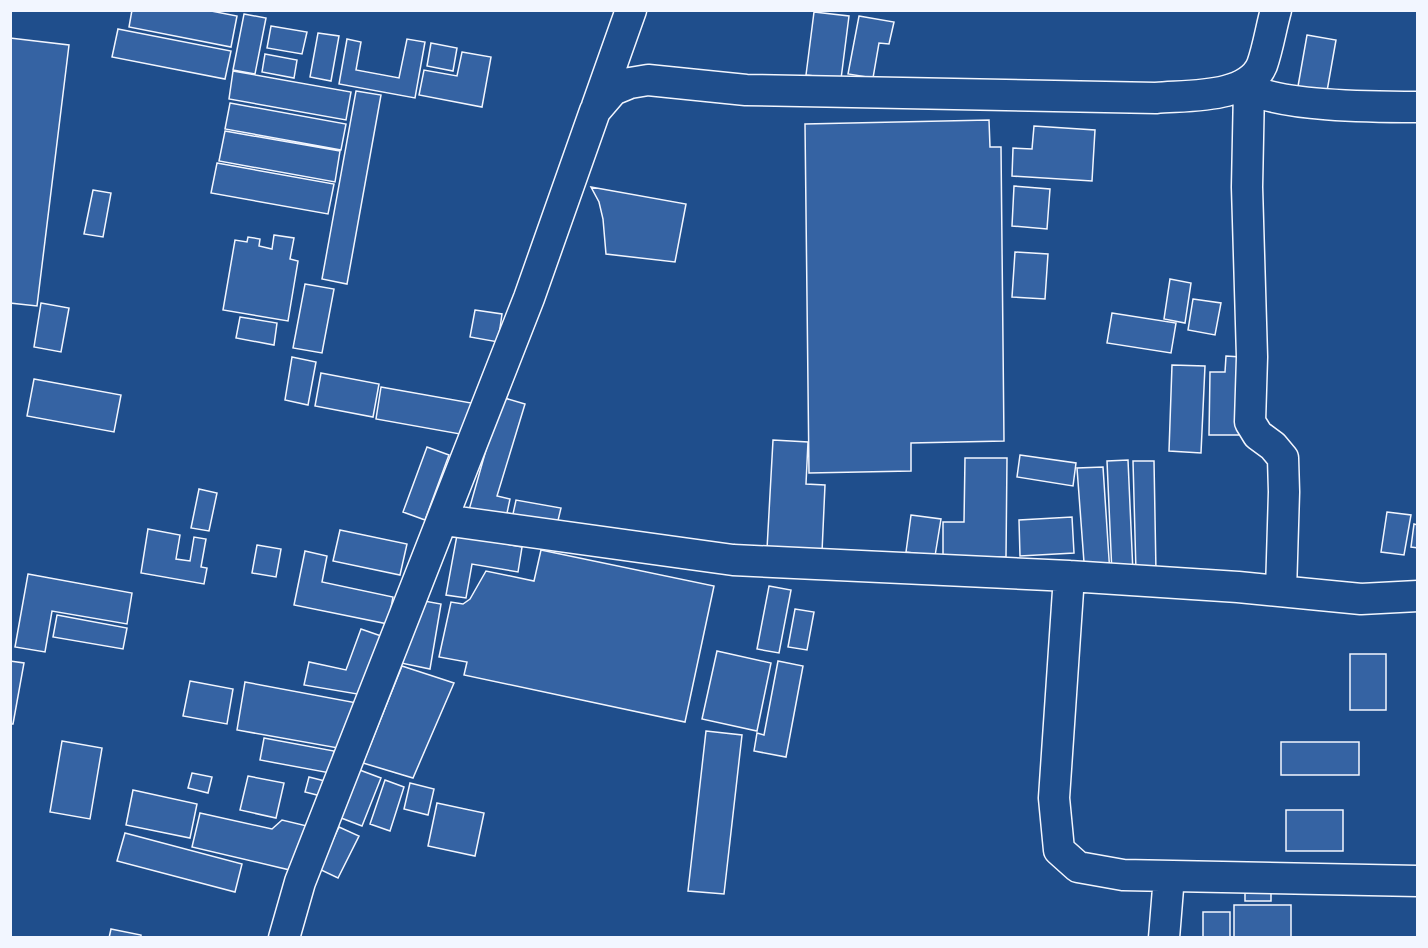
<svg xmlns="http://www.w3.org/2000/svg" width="1428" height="948" font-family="Karla,sans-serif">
<rect width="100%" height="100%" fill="#1f4e8c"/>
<path fill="#3563a3" stroke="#f2f6ff" stroke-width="1.5" d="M132 10H206L237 16 231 47 129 27Z
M814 12 849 16 841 79 806 75Z
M244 14 266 18 255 74 233 70Z
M859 16 894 22 889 44 879 43 873 78 848 74Z
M271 26 307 32 302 54 267 48Z
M118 29 231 51 225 79 112 57Z
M318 33 339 36 331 81 310 77Z
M1307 35 1336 40 1326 97 1297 92Z
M10 38 69 45 37 306 10 303Z
M347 39 361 42 356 70 399 78 407 39 425 42 415 98 339 84Z
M431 43 457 48 453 71 427 66Z
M462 52 491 57 482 107 419 95 424 70 457 76Z
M265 54 297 60 294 78 262 72Z
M233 71 351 92 346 120 229 99Z
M356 91 381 95 347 284 322 279Z
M230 103 346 124 341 150 225 129Z
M989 120 990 147H1001L1004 441 911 443V471L809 473 805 124Z
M1034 126 1095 130 1092 181 1012 176 1013 148 1032 149Z
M225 131 340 151 335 182 219 161Z
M217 163 334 184 328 214 211 193Z
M1014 186 1050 189 1047 229 1012 226Z
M591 187 686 204 675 262 606 254 603 219 599 202Z
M93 190 111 193 103 237 84 234Z
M274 235 294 238 290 259 298 261 288 321 223 310 235 240 247 242 248 237 260 239 259 246 272 249Z
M1015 252 1048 254 1045 299 1012 297Z
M1170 279 1191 283 1185 323 1164 319Z
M305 284 334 289 322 353 293 348Z
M1193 299 1221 303 1215 335 1188 330Z
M41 303 69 308 61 352 34 347Z
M475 310 502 314 498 342 470 337Z
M1112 313 1176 323 1171 353 1107 343Z
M240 317 277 323 274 345 236 338Z
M1226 356 1241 357 1239 435H1209L1210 372H1225Z
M292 357 316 362 308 405 285 400Z
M1172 365 1205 366 1201 453 1169 451Z
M321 373 379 384 373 417 315 406Z
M34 379 121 395 114 432 27 416Z
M381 387 477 404 471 436 376 419Z
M501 397 525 404 497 496 510 499 507 513 513 514 516 500 561 508 555 533 467 517Z
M773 440 808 442 806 484 825 485 822 552 767 549Z
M427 447 449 455 425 520 403 512Z
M1020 455 1076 463 1073 486 1017 477Z
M965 458H1007L1006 557H943V522H964Z
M1128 460 1133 573 1112 574 1107 461Z
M1133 461H1154L1156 572H1136Z
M1103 467 1110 574 1085 576 1077 468Z
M199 489 217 493 209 531 191 528Z
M1387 512 1411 515 1404 555 1381 552Z
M911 515 941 519 935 556 906 552Z
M1072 517 1074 553 1020 556 1019 520Z
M1414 524 1418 525V548L1411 547Z
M148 529 180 535 176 559 190 561 194 537 206 539 201 567 207 568 204 584 141 573Z
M340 530 407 544 400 575 333 561Z
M457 535 522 547 518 572 472 564 466 598 446 595Z
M257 545 281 549 276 577 252 573Z
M541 550 714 586 685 722 464 675 467 662 439 657 451 602 463 604 470 599 486 571 534 581Z
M305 551 327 556 322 582 393 597 388 624 294 605Z
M28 574 132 593 127 624 52 611 45 652 15 647Z
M769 586 791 590 779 653 757 649Z
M413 599 441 604 430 669 401 663Z
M795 609 814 612 807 650 788 647Z
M57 615 127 628 123 649 53 637Z
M361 629 384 637 363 695 304 685 309 662 346 670Z
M717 651 771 663 757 731 702 719Z
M1350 654H1386V710H1350Z
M10 661 24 663 13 724H10Z
M778 661 803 666 786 757 754 751 757 733 764 735Z
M402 666 454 683 413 778 363 763Z
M190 681 233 689 227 724 183 716Z
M245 682 357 703 338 748 237 730Z
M706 731 742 735 724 894 688 891Z
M264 738 334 751 330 773 260 760Z
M62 741 102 748 90 819 50 812Z
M1281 742H1359V775H1281Z
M357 769 381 778 362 826 336 816Z
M192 773 212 777 208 793 188 788Z
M248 776 284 783 276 818 240 810Z
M309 777 325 781 321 796 305 792Z
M385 780 404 787 390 831 370 824Z
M410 783 434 789 428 815 404 809Z
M133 790 197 804 190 838 126 825Z
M437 803 484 813 475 856 428 846Z
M1286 810H1343V851H1286Z
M200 813 272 829 282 820 307 826 294 871 192 847Z
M339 827 359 836 338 878 319 869Z
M125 833 242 864 235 892 117 861Z
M1245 883H1271V901H1245Z
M1234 905H1291V938H1234Z
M1203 912H1230V938H1203Z
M111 929 141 935V938H109Z"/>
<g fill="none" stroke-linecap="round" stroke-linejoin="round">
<g stroke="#f2f6ff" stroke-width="33">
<path id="minor" d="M1244 85C1270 107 1381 107 1418 107
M1249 89 1247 187 1252 357 1250 422 1258 435 1273 446 1283 458 1284 492 1281 591
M597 106 631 10
M444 520 733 560 1069 576 1238 587 1361 599 1418 596
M1069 576 1054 798 1059 850 1078 867 1123 875 1418 881
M284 938 300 882 529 298 595 111 613 90 630 83 648 80 746 90 1156 98C1187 95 1248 99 1262 65 1268 48 1271 28 1276 10
M1164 938 1169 876"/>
</g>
<use href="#minor" stroke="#1f4e8c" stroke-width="30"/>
</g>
<rect width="1428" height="948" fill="none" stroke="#f2f6ff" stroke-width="24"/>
</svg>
